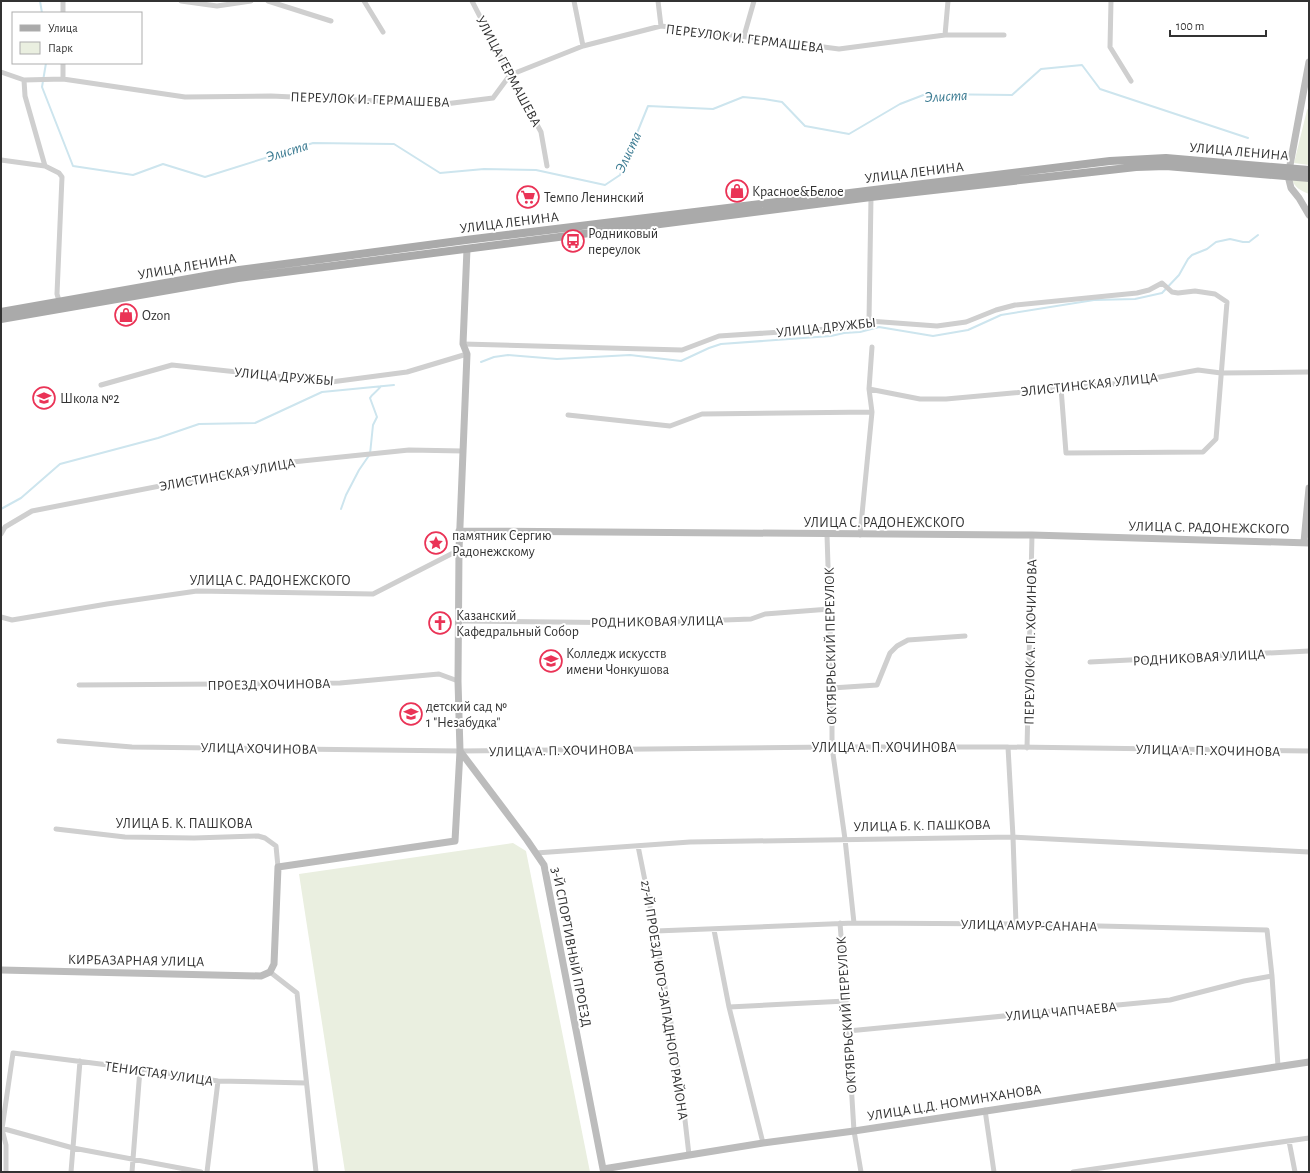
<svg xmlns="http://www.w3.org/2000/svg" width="1310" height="1173" font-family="'Alegreya Sans',sans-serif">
<rect width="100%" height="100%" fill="#fff"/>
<path fill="#eaefe0" d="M1309 107V165L1294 163 1307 110Z
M1292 179 1309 181V194C1301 191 1294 187 1292 179Z
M513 843 526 851 590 1172H345L299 874Z"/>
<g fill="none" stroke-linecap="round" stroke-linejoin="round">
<path stroke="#cde5ee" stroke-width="2" d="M40 1 42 13
M46 63 42 87 73 166 133 175 163 164 205 177 313 143 394 144 440 173 484 169 536 170 605 185 620 175 648 106 713 109 743 97 764 99 782 102 805 126 849 134 900 104 926 94 1012 95 1041 69 1082 65 1100 89 1248 138
M481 362 494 357 508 355 557 359 630 355 681 361 709 348 721 344 831 336 844 333 860 332 879 327 933 336 968 330 1001 315 1094 300 1135 299 1162 293 1179 275 1188 259 1192 255 1207 249 1216 242 1230 239 1243 242H1249L1258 235
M1 509 21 498 60 464 158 438 199 424 255 423 322 392 394 385
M341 509 346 495 359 470 370 454 373 425 377 417 370 398C373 393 378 391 381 386"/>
<path stroke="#cfcfcf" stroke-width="5" d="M181 1 217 6 251 1
M268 1 331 21
M364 1 383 32
M472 1 510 75 541 132 547 166
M574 1 583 46
M658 1 661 26
M1111 1 1110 47 1131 81
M63 13V1
M945 35 948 1
M744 36 754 1
M1 72 24 80 63 79 185 97 271 96 445 104 493 98 510 75 583 46 661 26 839 49 945 35H1004
M63 79V63
M24 80 25 96 45 166 59 173 62 177 57 294 60 304
M1 160 45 166
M869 321 871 197
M463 344 682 350 719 336 860 327 864 325 869 321 937 326 966 322 996 310 1015 305 1137 293 1149 290 1162 283 1172 292 1178 293 1195 291 1215 294 1227 302 1216 439 1203 452 1066 453 1061 388
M101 385 172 365 331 382 407 372 467 354
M869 389 920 399H946L1133 382 1198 370 1221 373 1309 372
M568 415 670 426 702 414 872 412
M1 534 5 527 32 511 273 464 409 450 463 451
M827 535 832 688V747L845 839 854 923
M860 535 872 412 869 389 872 347
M1 617 12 620 107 604 197 591 373 594 459 550
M458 621 645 623 751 619 765 614 830 609
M1090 662 1309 651
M79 685 340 683 439 674 458 681
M832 688 877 685 890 653 897 646 908 640 965 636
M59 741 132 747 460 751 832 747H1008L1309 751
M1008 747 1013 837 1016 924
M1027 748 1032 535
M56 829 125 837 194 838 258 836 265 838 276 846 278 867
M638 846C659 949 678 1051 689 1155
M536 853 690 842 1013 837 1309 852
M840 923 846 1001 854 1131 861 1172
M714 930 729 1007 763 1143
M656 931 854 923 1016 924 1267 930 1272 976 1278 1066
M270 972 297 993 316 1172
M729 1007 846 1001
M848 1031 1170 1000 1244 981 1272 976
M985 1110 994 1172
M1 1128 73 1148 201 1172
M1289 1141 1295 1172
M6 1172V1145L2 1129 13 1053 140 1069 218 1081 306 1083
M71 1172 80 1061
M132 1172 140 1069
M207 1172 218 1081
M1073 1172 1309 1138"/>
<path stroke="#bcbcbc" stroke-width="7" d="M1309 62 1288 176 1291 188 1299 198 1309 215
M459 531 1032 535 1309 543
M1304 542 1309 488
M460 751 527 840 544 865 603 1169 763 1143 854 1131 1309 1062
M1 970 261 976 270 972 274 964 278 867 455 841 460 751 458 681 459 550 467 354 463 344 467 249"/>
<path stroke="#aaa" stroke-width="8" d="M1 312 239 270 466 240 1110 161 1166 158 1309 170
M1 319 238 278 871 197 1136 167 1166 166 1309 178"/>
</g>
<defs>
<g id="shop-ring" transform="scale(1.15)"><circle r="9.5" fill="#fff" stroke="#ea3356" stroke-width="1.5"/><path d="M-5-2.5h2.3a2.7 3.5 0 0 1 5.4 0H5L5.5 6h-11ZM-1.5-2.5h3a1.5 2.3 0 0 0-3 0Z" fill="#ea3356"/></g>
<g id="supermarket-ring" transform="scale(1.15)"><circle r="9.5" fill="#fff" stroke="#ea3356" stroke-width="1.5"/><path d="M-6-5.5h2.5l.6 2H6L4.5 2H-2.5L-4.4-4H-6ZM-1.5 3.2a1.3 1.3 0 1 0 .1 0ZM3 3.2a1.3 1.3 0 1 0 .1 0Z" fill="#ea3356"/></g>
<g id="bus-ring" transform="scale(1.15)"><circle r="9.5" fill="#fff" stroke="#ea3356" stroke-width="1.5"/><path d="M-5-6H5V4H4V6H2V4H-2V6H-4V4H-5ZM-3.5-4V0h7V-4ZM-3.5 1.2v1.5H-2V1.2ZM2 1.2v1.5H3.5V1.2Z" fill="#ea3356"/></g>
<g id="school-ring" transform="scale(1.15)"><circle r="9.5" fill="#fff" stroke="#ea3356" stroke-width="1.5"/><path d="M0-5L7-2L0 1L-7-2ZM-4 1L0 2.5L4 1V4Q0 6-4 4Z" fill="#ea3356"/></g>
<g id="sight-ring" transform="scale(1.15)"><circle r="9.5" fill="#fff" stroke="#ea3356" stroke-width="1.5"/><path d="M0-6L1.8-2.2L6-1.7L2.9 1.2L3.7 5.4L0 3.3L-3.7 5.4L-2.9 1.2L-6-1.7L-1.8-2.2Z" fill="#ea3356"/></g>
<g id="church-ring" transform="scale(1.15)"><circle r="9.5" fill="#fff" stroke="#ea3356" stroke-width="1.5"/><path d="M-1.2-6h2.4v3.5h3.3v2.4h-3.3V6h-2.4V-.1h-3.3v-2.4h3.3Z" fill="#ea3356"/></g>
<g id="university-ring" transform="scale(1.15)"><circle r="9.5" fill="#fff" stroke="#ea3356" stroke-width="1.5"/><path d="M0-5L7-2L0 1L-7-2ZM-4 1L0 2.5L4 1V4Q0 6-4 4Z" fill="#ea3356"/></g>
</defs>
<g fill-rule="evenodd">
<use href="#shop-ring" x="737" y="191"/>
<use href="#supermarket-ring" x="528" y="197"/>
<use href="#bus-ring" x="573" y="241"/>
<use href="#shop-ring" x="126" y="315"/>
<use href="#school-ring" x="44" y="398"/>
<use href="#sight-ring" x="436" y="543"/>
<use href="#church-ring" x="440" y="623"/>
<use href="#university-ring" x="551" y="661"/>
<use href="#school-ring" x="411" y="714"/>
</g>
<g text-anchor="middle" stroke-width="4" stroke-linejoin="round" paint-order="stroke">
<g font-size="14" fill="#323232" stroke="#fff">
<text transform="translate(745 38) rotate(7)" y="5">ПЕРЕУЛОК И. ГЕРМАШЕВА</text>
<text transform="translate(509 71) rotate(62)" y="5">УЛИЦА ГЕРМАШЕВА</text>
<text transform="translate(370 99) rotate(2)" y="5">ПЕРЕУЛОК И. ГЕРМАШЕВА</text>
<text transform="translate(1239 151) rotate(5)" y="5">УЛИЦА ЛЕНИНА</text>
<text transform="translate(914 172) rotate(-7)" y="5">УЛИЦА ЛЕНИНА</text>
<text transform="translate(509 222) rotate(-7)" y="5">УЛИЦА ЛЕНИНА</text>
<text transform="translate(187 266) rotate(-10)" y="5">УЛИЦА ЛЕНИНА</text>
<text transform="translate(826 327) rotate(-6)" y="5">УЛИЦА ДРУЖБЫ</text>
<text transform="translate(284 376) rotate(5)" y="5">УЛИЦА ДРУЖБЫ</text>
<text transform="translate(1089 384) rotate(-6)" y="5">ЭЛИСТИНСКАЯ УЛИЦА</text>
<text transform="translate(227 474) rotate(-10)" y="5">ЭЛИСТИНСКАЯ УЛИЦА</text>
<text x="884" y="527">УЛИЦА С. РАДОНЕЖСКОГО</text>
<text transform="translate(1209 527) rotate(1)" y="5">УЛИЦА С. РАДОНЕЖСКОГО</text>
<text x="270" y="585">УЛИЦА С. РАДОНЕЖСКОГО</text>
<text transform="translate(657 621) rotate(-1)" y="5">РОДНИКОВАЯ УЛИЦА</text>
<text transform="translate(1030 642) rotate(-89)" y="5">ПЕРЕУЛОК А. П. ХОЧИНОВА</text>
<text transform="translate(830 646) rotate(-91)" y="5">ОКТЯБРЬСКИЙ ПЕРЕУЛОК</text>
<text transform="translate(1199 657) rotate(-3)" y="5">РОДНИКОВАЯ УЛИЦА</text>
<text transform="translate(269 684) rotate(-1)" y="5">ПРОЕЗД ХОЧИНОВА</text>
<text x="884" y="752">УЛИЦА А. П. ХОЧИНОВА</text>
<text transform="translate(259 748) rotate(1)" y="5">УЛИЦА ХОЧИНОВА</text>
<text transform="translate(561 750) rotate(-1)" y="5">УЛИЦА А. П. ХОЧИНОВА</text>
<text transform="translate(1208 750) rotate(1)" y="5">УЛИЦА А. П. ХОЧИНОВА</text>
<text x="184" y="828">УЛИЦА Б. К. ПАШКОВА</text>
<text transform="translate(922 825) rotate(-1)" y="5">УЛИЦА Б. К. ПАШКОВА</text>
<text transform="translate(1029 925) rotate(1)" y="5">УЛИЦА АМУР-САНАНА</text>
<text transform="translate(572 947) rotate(79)" y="5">3-Й СПОРТИВНЫЙ ПРОЕЗД</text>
<text transform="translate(136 960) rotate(1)" y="5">КИРБАЗАРНАЯ УЛИЦА</text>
<text transform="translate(665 1000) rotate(81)" y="5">27-Й ПРОЕЗД ЮГО-ЗАПАДНОГО РАЙОНА</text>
<text transform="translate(1061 1011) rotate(-5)" y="5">УЛИЦА ЧАПЧАЕВА</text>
<text transform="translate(846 1015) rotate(-94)" y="5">ОКТЯБРЬСКИЙ ПЕРЕУЛОК</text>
<text transform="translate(159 1073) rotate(8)" y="5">ТЕНИСТАЯ УЛИЦА</text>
<text transform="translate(954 1102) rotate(-9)" y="5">УЛИЦА Ц.Д. НОМИНХАНОВА</text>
</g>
<g font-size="14" fill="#323232" stroke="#fff" text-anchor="start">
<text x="752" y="196">Красное&amp;Белое</text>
<text x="544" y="202">Темпо Ленинский</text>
<text x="588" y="238">Родниковый<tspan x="588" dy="16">переулок</tspan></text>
<text x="142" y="320">Ozon</text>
<text x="60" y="403">Школа №2</text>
<text x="452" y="540">памятник Сергию<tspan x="452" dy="16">Радонежскому</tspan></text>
<text x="456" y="620">Казанский<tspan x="456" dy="16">Кафедральный Собор</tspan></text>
<text x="566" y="658">Колледж искусств<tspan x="566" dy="16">имени Чонкушова</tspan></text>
<text x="426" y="711">детский сад №<tspan x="426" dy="16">1 "Незабудка"</tspan></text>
</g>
<g font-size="15" font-style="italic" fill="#3a7a91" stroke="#fff">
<text transform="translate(946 96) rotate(-3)" y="5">Элиста</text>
<text transform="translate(287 151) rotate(-17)" y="5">Элиста</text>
<text transform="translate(628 152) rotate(-65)" y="5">Элиста</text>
</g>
</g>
<rect width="1310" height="1173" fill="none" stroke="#323232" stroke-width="4"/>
<rect x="12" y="12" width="130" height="52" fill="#ffffff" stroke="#adadad"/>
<rect x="20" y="25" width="20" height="6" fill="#aaaaaa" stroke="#adadad"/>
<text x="48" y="32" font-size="12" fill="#323232">Улица</text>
<rect x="20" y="42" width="20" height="12" fill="#eaefe0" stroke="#adadad"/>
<text x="48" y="52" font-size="12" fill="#323232">Парк</text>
<path d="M1170 30v6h96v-6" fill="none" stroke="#323232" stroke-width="2"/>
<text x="1176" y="30" font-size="12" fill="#323232" stroke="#ffffff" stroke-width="3" paint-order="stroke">100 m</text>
</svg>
